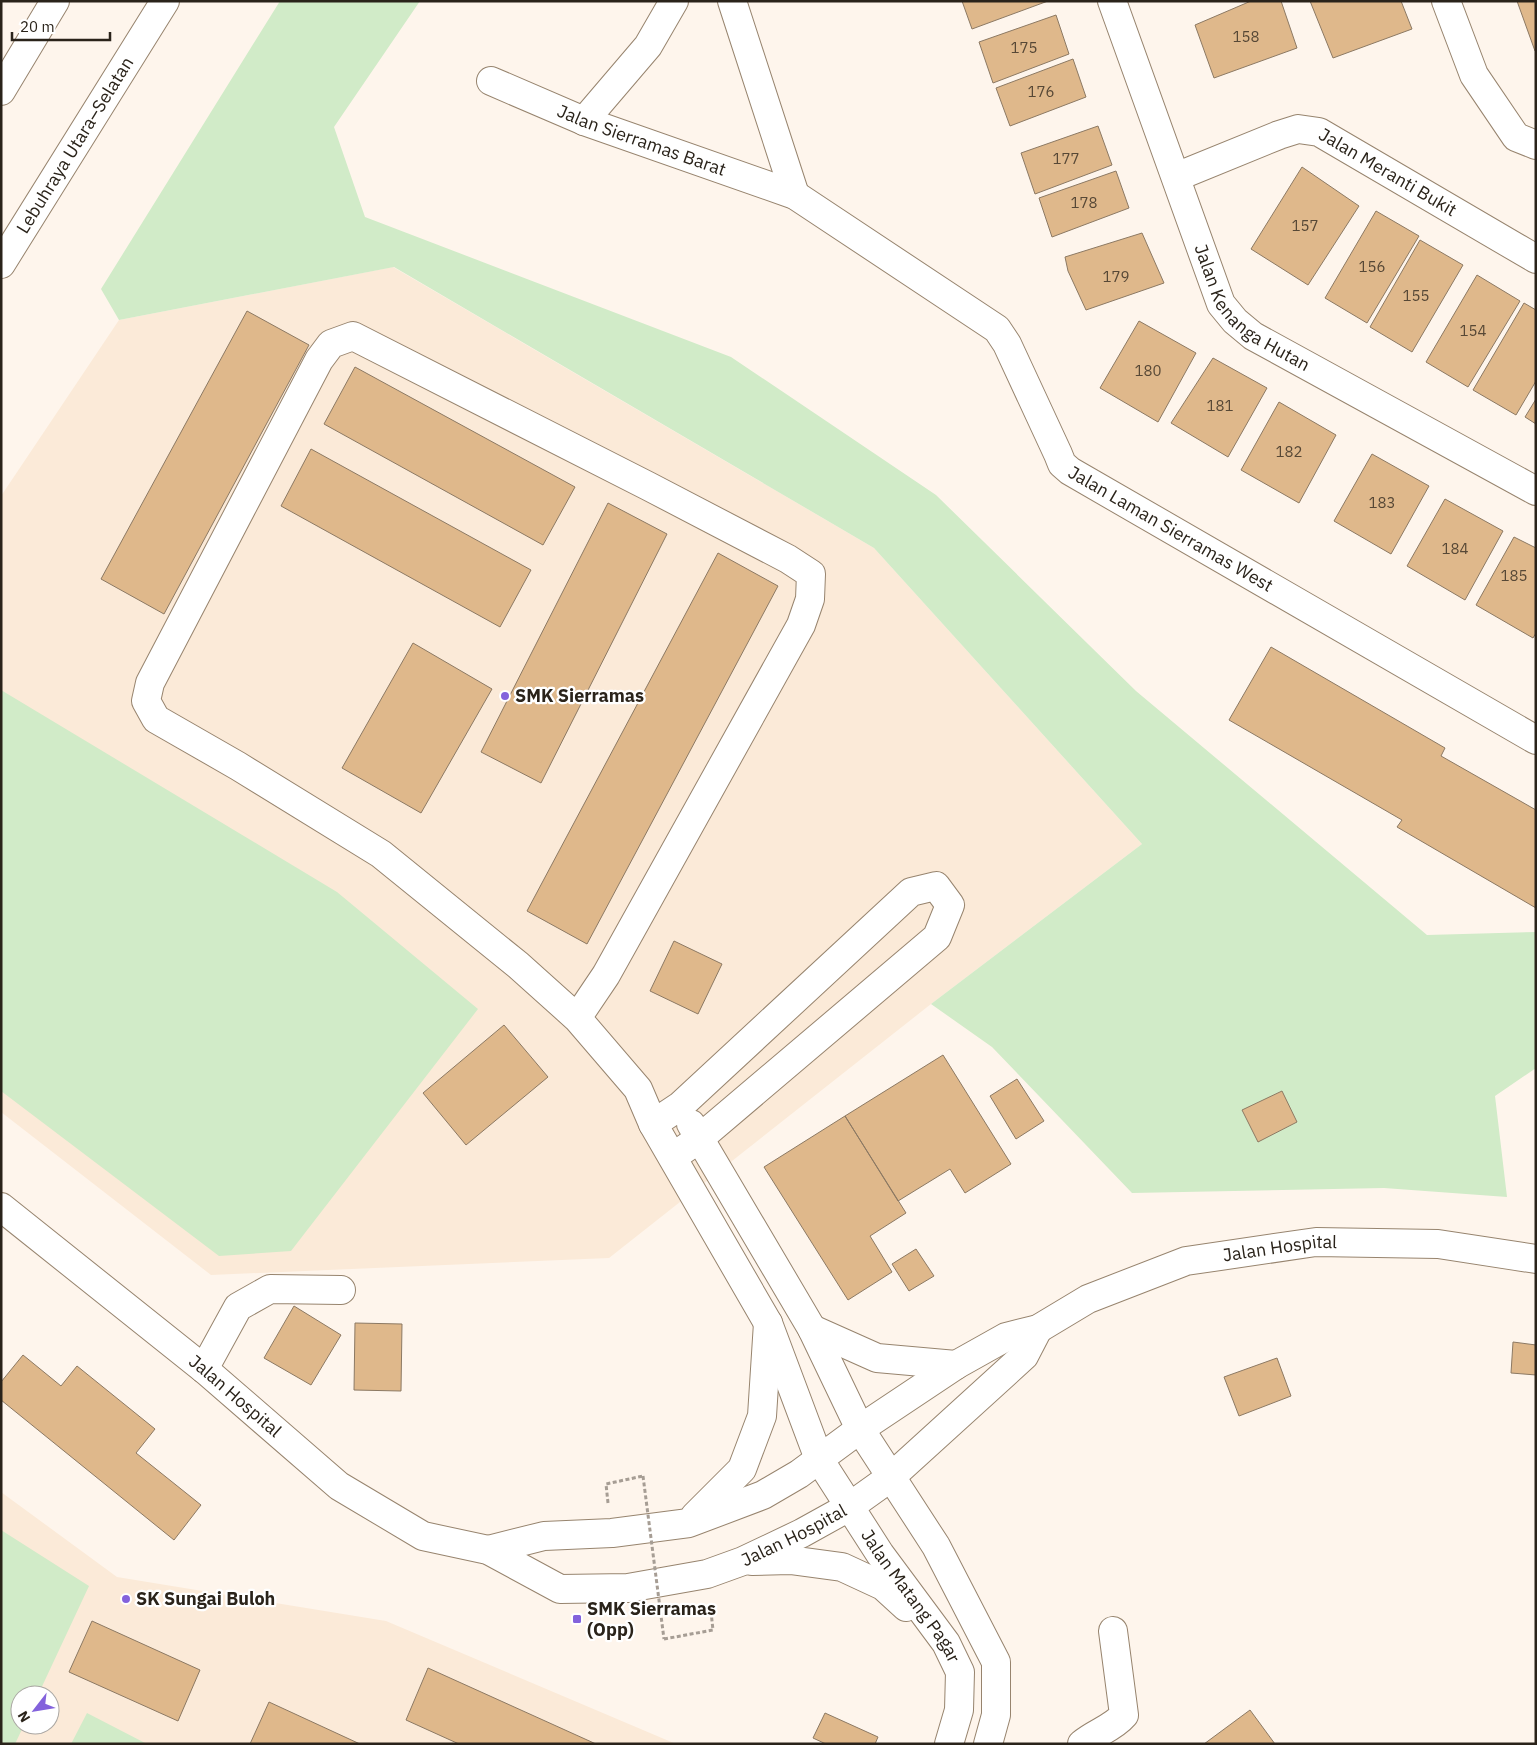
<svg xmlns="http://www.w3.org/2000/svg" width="1537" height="1745" font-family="'IBM Plex Sans',sans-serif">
<rect width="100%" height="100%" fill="#fef5ec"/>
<path fill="#fbead8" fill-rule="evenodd" d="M393 267 874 548 1142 844 931 1004 609 1258 211 1275 1 1112V496L119 320Z
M1 1492 117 1577 386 1621 676 1744H1ZM20 1695H50V1725H20Z"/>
<path fill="#d1ebc8" d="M280 1H420L334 127 365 217 731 357 936 495 1136 691 1427 935 1536 932V1068L1495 1096 1507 1197 1384 1188 1132 1193 992 1047 931 1004 1142 844 874 548 394 267 119 320 101 289Z
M1 690 337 892 478 1009 291 1251 219 1256 1 1091Z
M1 1530 89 1586 38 1695H20V1725H24L15 1744H1Z
M87 1713 147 1744H71Z"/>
<path fill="#dfb88b" stroke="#8c7963" d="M962 1H1048L972 29Z
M1251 1H1281L1297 48 1214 78 1195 25Z
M1310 1H1401L1412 29 1333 58Z
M1517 1H1536V51H1535Z
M1056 15 1069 54 993 83 979 42Z
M1073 59 1086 97 1010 126 996 88Z
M1098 126 1112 165 1035 194 1021 153Z
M1302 167 1359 206 1308 285 1251 249Z
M1116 171 1129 208 1052 237 1039 198Z
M1376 211 1419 236 1367 323 1325 298Z
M1142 233 1164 283 1086 310 1068 271 1065 257Z
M1420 240 1463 265 1412 352 1370 327Z
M1477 275 1520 301 1468 387 1426 362Z
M1524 303 1536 310V381L1516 415 1473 390Z
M247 311 309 345 164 614 101 579Z
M1139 321 1196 353 1158 422 1100 388Z
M1213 358 1267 388 1228 457 1171 423Z
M355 367 575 487 543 545 324 424Z
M1536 399V424L1525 417Z
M1279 402 1336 435 1299 503 1241 470Z
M311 449 531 570 500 627 281 506Z
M1372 454 1429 486 1391 554 1334 521Z
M1445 499 1503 531 1465 600 1407 566Z
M608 503 667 534 541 783 481 752Z
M1514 537 1536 548V633L1533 638 1476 605Z
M718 553 778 586 587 944 527 911Z
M413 643 492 689 421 813 342 768Z
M1271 647 1445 748 1441 756 1536 810V908L1397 827 1402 820 1229 720Z
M674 941 722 964 698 1014 650 991Z
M504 1025 548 1077 466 1145 423 1093Z
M943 1055 1011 1164 965 1193 950 1169 898 1201 845 1116Z
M1017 1079 1044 1121 1016 1139 990 1096Z
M1282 1091 1297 1122 1258 1142 1242 1110Z
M845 1116 906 1213 870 1236 892 1272 848 1300 764 1167Z
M916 1249 934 1276 909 1291 892 1264Z
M294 1306 341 1335 311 1385 264 1358Z
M355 1323 402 1324 401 1391 354 1390Z
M1513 1342 1536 1345V1375L1511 1373Z
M23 1355 61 1386 77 1366 155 1429 136 1453 201 1505 174 1540 1 1400V1382Z
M1277 1358 1291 1396 1239 1416 1224 1377Z
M92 1621 200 1670 178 1721 69 1672Z
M428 1668 596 1744H459L406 1720Z
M269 1702 360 1744H250Z
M1250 1710 1275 1744H1204Z
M825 1713 878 1737 875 1744H826L813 1738Z"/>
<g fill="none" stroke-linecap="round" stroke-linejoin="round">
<g stroke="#97846e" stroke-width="30">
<g id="minor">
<path d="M732 1 795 195"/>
<path id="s1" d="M1112 1 1221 304 1235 321 1253 336 1536 491"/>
<path d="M1446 1 1474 75 1516 137 1536 145"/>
<path id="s2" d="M491 81 584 121 795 195 997 329 1007 344 1058 454 1062 464 1070 471 1536 740"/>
<path d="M584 121 648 46 674 1"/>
<path id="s3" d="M1176 177 1279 135 1298 129 1319 132 1536 259"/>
<path d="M577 1018 606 975 801 625 810 599 811 574 788 559 648 486 353 336 331 344 319 360 150 683 146 701 156 719 238 766 381 854 518 965 577 1018 638 1089 653 1124 768 1323 819 1459"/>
<path d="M653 1124 680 1106 911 892 936 886 950 905 937 937 700 1138 673 1157"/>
<path d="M691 1124 812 1329 860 1429"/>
<path d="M204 1369 238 1307 270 1289 341 1290"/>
<path d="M1082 1744C1095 1733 1113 1728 1124 1715L1113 1631"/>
</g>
</g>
<g stroke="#97846e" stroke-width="30">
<g id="major">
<path id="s4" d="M1 1207 204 1369 339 1486 423 1536 488 1550 560 1589 628 1588 707 1574 743 1561 802 1533 849 1507 891 1477 1024 1356 1038 1329"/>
<path d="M812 1329 877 1358 956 1365"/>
<path d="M860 1429 936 1546 996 1662V1715L988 1744"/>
<path id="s5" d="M819 1459 880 1554 946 1643 960 1672 959 1710 949 1744"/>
<path d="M695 1516 742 1469 762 1416 768 1323"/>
<path id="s6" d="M488 1550 544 1536 612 1533 689 1523 763 1495 799 1474 860 1429 956 1365 1006 1337 1038 1329 1088 1299 1186 1261 1316 1242 1438 1244 1536 1259"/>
<path d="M752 1561 790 1560 842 1567 883 1586 906 1607"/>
</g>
</g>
<g stroke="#97846e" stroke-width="30">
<g id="highway">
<path d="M1 91 55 1"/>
<path id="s7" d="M1 264 165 1"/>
</g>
</g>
<path stroke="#a69d94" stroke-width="3" stroke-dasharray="4 2.5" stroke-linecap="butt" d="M608 1503 606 1484 643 1476
M664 1639 713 1630 710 1603"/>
<use href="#minor" stroke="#fff" stroke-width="28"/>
<use href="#major" stroke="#fff" stroke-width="28"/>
<use href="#highway" stroke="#fff" stroke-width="28"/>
<path stroke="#a69d94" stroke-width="3" stroke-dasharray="4 2.5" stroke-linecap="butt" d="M643 1476 664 1639"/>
</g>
<g fill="#8362dc" stroke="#fff" stroke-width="2">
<circle cx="505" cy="696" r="5"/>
<circle cx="126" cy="1599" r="5"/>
<rect x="572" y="1614" width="10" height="10" rx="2.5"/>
</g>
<g text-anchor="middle" stroke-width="4.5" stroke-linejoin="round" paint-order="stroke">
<g font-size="15" fill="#574836">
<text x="1246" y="42">158</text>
<text x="1024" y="53">175</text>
<text x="1041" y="97">176</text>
<text x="1066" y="164">177</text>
<text x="1084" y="208">178</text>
<text x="1305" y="231">157</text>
<text x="1372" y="272">156</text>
<text x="1116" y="282">179</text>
<text x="1416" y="301">155</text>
<text x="1473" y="336">154</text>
<text x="1148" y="376">180</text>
<text x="1220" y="411">181</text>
<text x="1289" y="457">182</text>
<text x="1382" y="508">183</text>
<text x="1455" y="554">184</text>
<text x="1514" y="581">185</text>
</g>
<g font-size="18" fill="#2a231a" stroke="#fff">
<text dy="6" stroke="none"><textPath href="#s2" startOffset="162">Jalan Sierramas Barat</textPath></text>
<text dy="6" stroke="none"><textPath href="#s7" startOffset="140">Lebuhraya Utara–Selatan</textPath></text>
<text dy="6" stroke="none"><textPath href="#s3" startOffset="232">Jalan Meranti Bukit</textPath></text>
<text dy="6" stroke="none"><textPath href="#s1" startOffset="345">Jalan Kenanga Hutan</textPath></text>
<text dy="6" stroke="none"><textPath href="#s2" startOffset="844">Jalan Laman Sierramas West</textPath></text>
<text dy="6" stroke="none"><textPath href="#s6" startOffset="864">Jalan Hospital</textPath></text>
<text dy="6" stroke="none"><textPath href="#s4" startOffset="301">Jalan Hospital</textPath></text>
<text dy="6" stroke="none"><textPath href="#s4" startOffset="928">Jalan Hospital</textPath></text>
<text dy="6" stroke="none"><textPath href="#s5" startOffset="165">Jalan Matang Pagar</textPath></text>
</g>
<g font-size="18" font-weight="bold" fill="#2a231a" stroke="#fff" text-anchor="start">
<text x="515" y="702">SMK Sierramas</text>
<text x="136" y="1605">SK Sungai Buloh</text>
<text x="587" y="1615">SMK Sierramas<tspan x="587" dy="21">(Opp)</tspan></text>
</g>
</g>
<rect width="1537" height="1745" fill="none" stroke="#2a231a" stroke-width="5"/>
<g transform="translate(35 1710) rotate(239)"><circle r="24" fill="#ffffff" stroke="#aaa7a3"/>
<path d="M0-4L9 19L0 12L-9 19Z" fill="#8362dc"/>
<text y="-8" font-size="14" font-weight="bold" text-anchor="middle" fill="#2a231a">N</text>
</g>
<path d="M12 32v8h98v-8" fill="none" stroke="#2a231a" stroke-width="2.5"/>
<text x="20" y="32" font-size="15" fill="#2a231a" stroke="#ffffff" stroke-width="4" paint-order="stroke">20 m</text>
</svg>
